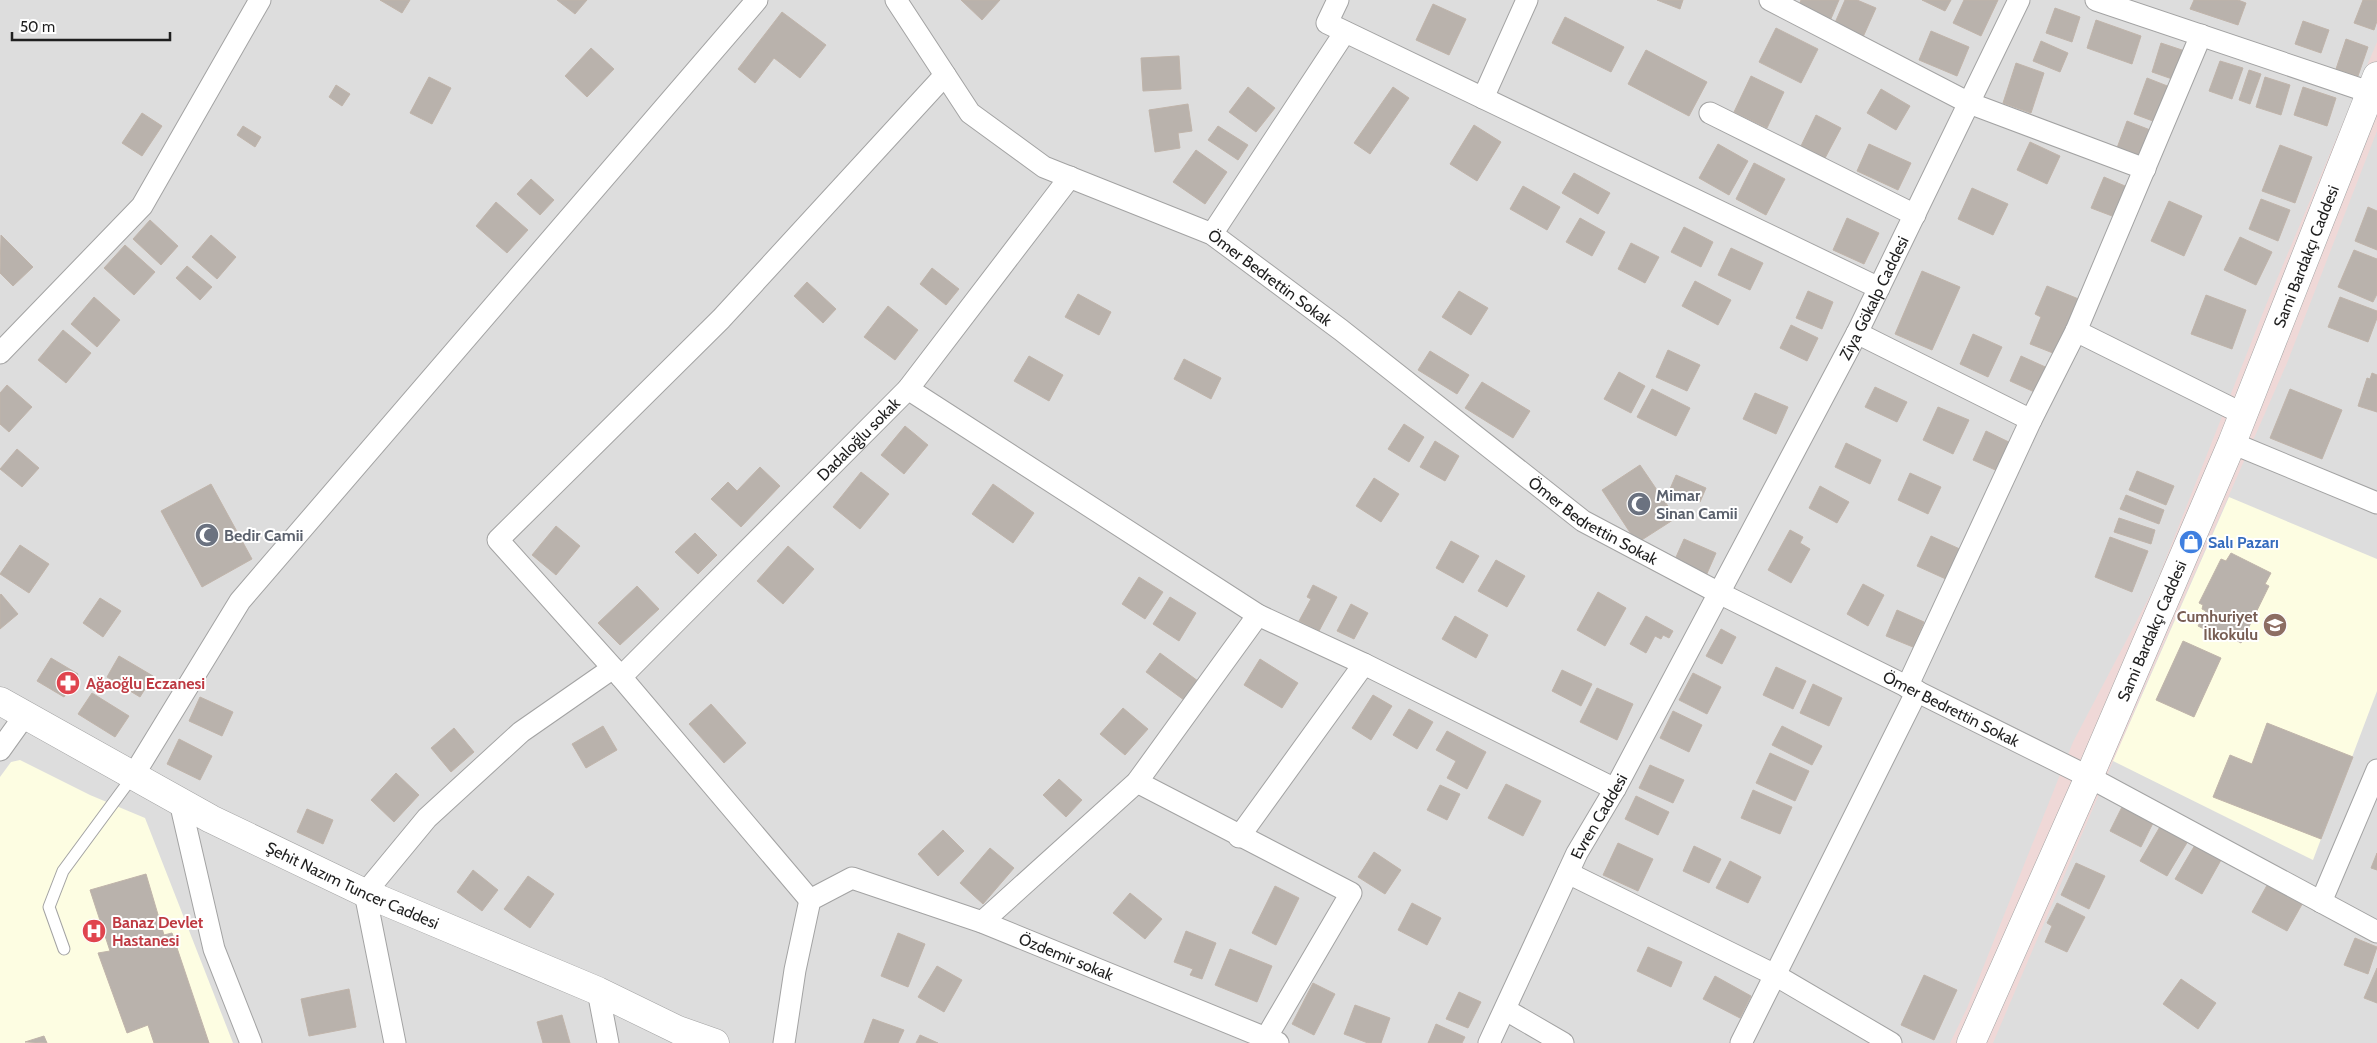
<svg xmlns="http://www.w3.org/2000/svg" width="2377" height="1043" font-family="Cabin,sans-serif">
<rect width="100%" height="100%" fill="#efede7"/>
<path fill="#ddd" d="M0 0H2377V1043H0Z"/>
<path fill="#efd8d7" d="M2377 42V131L2287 363 2137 705 1993 1043H1950L1967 1008 2073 742 2155 586 2266 305Z"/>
<path fill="#fdfde2" d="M2229 497 2377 559V691L2313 860 2113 761Z
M20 760 90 795 145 818 233 1043H0V777L11 762Z"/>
<path fill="#b9b2ac" stroke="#c0b4aa" d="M380 0H410L402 13Z
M557 0H587L575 14Z
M961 0H1000L982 20Z
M1657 0H1683L1680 9Z
M1801 0H1839L1830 21 1798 8Z
M1845 0H1857L1876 8 1863 37 1834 25Z
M1922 0H1951L1945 11Z
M1964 0H1998L1981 36 1953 23Z
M2194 0H2238L2246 3 2238 25 2190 9Z
M2363 0H2377V21L2374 30 2354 23Z
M1433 4 1466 19 1449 55 1416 40Z
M2055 8 2080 17 2072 42 2046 33Z
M782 12 826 45 800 78 774 58 755 83 738 69Z
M1565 17 1624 47 1611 72 1552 43Z
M2096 20 2141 36 2132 64 2087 48Z
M2303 21 2329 30 2321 53 2295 44Z
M1776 28 1818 49 1801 83 1759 62Z
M1931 31 1969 47 1957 76 1919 60Z
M2346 39 2368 47 2358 76 2336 69Z
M2041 41 2068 53 2060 72 2033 61Z
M2161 43 2188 52 2178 81 2152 72Z
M591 48 614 69 587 97 565 76Z
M1646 50 1707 82 1689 116 1628 84Z
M1179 56 1181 89 1143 91 1141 58Z
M2220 61 2243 68 2232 99 2209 91Z
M2016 63 2044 73 2031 113 2003 103Z
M2249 70 2261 74 2250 104 2239 100Z
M1751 76 1784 92 1767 128 1734 112Z
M429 77 451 88 432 124 410 113Z
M2265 77 2290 85 2281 115 2256 107Z
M2147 78 2175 89 2161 124 2134 114Z
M336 85 350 94 342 106 329 97Z
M1248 87 1275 108 1256 132 1229 112Z
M1393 87 1409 98 1370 154 1354 143Z
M2303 87 2336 98 2327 126 2294 115Z
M1881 89 1910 106 1896 130 1867 113Z
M1188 104 1192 131 1178 133 1180 148 1155 152 1149 110Z
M142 113 162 126 142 156 122 143Z
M1816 115 1841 128 1824 160 1800 148Z
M2127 121 2158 133 2148 160 2117 148Z
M1474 125 1501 142 1477 181 1450 164Z
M243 126 261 137 255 147 237 135Z
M1218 126 1248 145 1238 160 1208 140Z
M2030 142 2060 156 2047 184 2017 170Z
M1718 144 1748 161 1729 195 1699 178Z
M1869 144 1911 163 1898 190 1857 171Z
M2280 145 2312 157 2295 203 2262 191Z
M1196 150 1227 172 1205 204 1173 182Z
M1754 163 1785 179 1766 215 1736 199Z
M1574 173 1610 193 1598 214 1562 193Z
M2104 177 2132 189 2120 219 2091 208Z
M531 179 554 200 540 215 517 194Z
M1523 186 1560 207 1547 230 1510 209Z
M1972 188 2008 204 1993 235 1958 219Z
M2261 199 2290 210 2278 241 2249 229Z
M2169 201 2202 216 2184 256 2151 241Z
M496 202 528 230 507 253 476 226Z
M2368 207 2377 211V250L2355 241Z
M1580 218 1605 232 1592 256 1566 242Z
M1847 218 1879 233 1864 264 1833 250Z
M150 220 178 246 161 265 133 239Z
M1684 227 1713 242 1701 267 1671 252Z
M1 235 33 267 13 286 0 273Z
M211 235 236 257 217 279 192 257Z
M2240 237 2272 252 2256 285 2224 270Z
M1631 243 1659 257 1645 283 1618 269Z
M125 245 155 272 134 295 104 268Z
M1731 248 1763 263 1750 290 1718 275Z
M2354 250 2377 259V294L2373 302 2338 287Z
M187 266 212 287 200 300 176 278Z
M932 268 959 289 946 305 920 284Z
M1922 271 1960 287 1932 350 1895 334Z
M1695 281 1731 300 1718 325 1682 306Z
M807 282 836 309 823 323 794 296Z
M2047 286 2081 300 2058 355 2030 344 2041 317 2035 314Z
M1459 291 1488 308 1471 335 1442 317Z
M1808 291 1833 302 1822 329 1796 318Z
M1078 294 1111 312 1099 335 1065 317Z
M2206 295 2246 310 2232 349 2191 334Z
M94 297 120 320 97 347 71 324Z
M2340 297 2377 311V318L2368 342 2328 327Z
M888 306 918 330 895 360 864 337Z
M1791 325 1818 338 1807 361 1780 348Z
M63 330 91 353 66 383 38 360Z
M1973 334 2002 347 1988 377 1960 364Z
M1668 350 1700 365 1687 391 1656 377Z
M1430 351 1469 375 1457 394 1418 370Z
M1029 356 1063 375 1049 401 1014 381Z
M2021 356 2052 370 2041 395 2010 381Z
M1184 359 1221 378 1211 399 1174 379Z
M1619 372 1645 386 1631 413 1604 399Z
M2372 373 2377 375V412L2358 406 2367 378 2370 379Z
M1482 382 1530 411 1513 438 1465 408Z
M7 385 32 407 9 432 0 424V393Z
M1875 387 1907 402 1897 422 1865 407Z
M1652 389 1690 408 1676 436 1637 417Z
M2290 389 2342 410 2322 459 2270 438Z
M1755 393 1788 407 1776 434 1743 419Z
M1938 407 1969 420 1953 454 1923 440Z
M1404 424 1424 437 1409 462 1388 449Z
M905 426 928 445 904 474 881 455Z
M1986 431 2015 445 2002 473 1973 460Z
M1435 441 1459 456 1445 481 1420 467Z
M1846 443 1881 460 1870 484 1835 467Z
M17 449 39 468 22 487 0 469Z
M1640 465 1676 518 1637 543 1602 490Z
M760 467 780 486 741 527 711 499 728 482 737 491Z
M2137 471 2174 486 2166 505 2129 490Z
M861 472 889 494 860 529 833 507Z
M1910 473 1941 487 1928 514 1898 500Z
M1676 475 1706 488 1700 502 1670 489Z
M1374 478 1399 494 1381 522 1356 506Z
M211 484 252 559 202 587 161 511Z
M993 484 1034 513 1013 543 972 514Z
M1820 486 1849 502 1837 523 1809 508Z
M2126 495 2164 510 2159 524 2120 509Z
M2119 518 2155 530 2151 544 2114 532Z
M556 526 580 546 556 575 532 555Z
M1790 530 1803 537 1800 543 1810 549 1791 583 1768 570Z
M695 533 717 555 698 574 675 552Z
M1931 536 1962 550 1948 580 1917 566Z
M2110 537 2148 551 2132 592 2095 577Z
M1684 539 1716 553 1705 578 1673 564Z
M1451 541 1479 556 1463 583 1436 568Z
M20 545 49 564 29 593 0 574Z
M788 546 814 569 783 604 757 581Z
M2231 553 2271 573 2265 584 2269 586 2241 643 2228 636 2226 640 2198 626 2206 611 2202 609 2203 605 2199 603 2221 559 2226 561Z
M1496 560 1525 576 1507 607 1478 591Z
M1139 577 1163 592 1145 619 1122 604Z
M1863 584 1884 595 1868 626 1847 614Z
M1313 585 1337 597 1319 631 1299 621 1311 599 1307 597Z
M637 586 659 609 620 645 598 623Z
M1598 592 1626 608 1605 646 1577 630Z
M1 594 18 614 0 629V595Z
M1170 597 1196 613 1179 641 1153 624Z
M100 598 121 611 103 637 83 623Z
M1351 604 1368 613 1354 639 1337 631Z
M1897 610 1924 622 1913 647 1886 636Z
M1455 616 1488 635 1476 658 1442 639Z
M1646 616 1673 631 1669 638 1663 635 1661 639 1655 636 1646 653 1630 644Z
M1721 629 1736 637 1722 664 1706 656Z
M2183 641 2221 658 2194 717 2156 700Z
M1160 653 1202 684 1188 703 1146 672Z
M119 656 153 676 140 697 107 677Z
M51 658 78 674 64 697 37 681Z
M1260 659 1298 683 1282 708 1244 685Z
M1776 667 1806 681 1793 709 1763 695Z
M1562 670 1592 684 1581 706 1552 691Z
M1693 673 1721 687 1707 714 1679 700Z
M1813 684 1842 698 1829 726 1800 713Z
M1597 688 1633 704 1617 740 1580 722Z
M92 693 129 716 115 737 78 714Z
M1373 695 1392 706 1371 740 1352 728Z
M200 697 233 712 222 736 189 721Z
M711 704 746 743 724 763 689 724Z
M1123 708 1148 729 1125 755 1100 734Z
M1409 709 1433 722 1417 749 1393 735Z
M1673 711 1702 725 1689 752 1660 738Z
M2267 723 2353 757 2321 839 2213 797 2230 755 2252 764Z
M603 726 617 750 586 768 572 744Z
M1782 726 1822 746 1812 765 1772 745Z
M454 728 474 752 451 772 431 748Z
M1447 731 1486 752 1467 789 1447 778 1456 761 1436 750Z
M179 739 212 756 200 780 167 764Z
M1770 753 1809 771 1795 801 1756 783Z
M1650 765 1684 780 1673 803 1639 788Z
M396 773 419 795 394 822 371 800Z
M1059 779 1082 800 1066 817 1043 795Z
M1506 784 1541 801 1523 836 1488 818Z
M1440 785 1460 794 1447 820 1427 810Z
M1753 790 1792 807 1780 834 1741 818Z
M1636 796 1669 812 1658 835 1625 819Z
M2123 805 2154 821 2141 847 2110 831Z
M307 809 333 820 323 844 297 832Z
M2161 825 2188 841 2167 876 2140 861Z
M943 830 964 851 938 876 918 854Z
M1618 843 1653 859 1638 891 1603 875Z
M2195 845 2221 860 2202 894 2175 879Z
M1694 846 1721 859 1709 883 1683 871Z
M990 848 1014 868 983 904 960 883Z
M1374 852 1401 870 1385 894 1358 877Z
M2377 853V870L2371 868Z
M1730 861 1761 877 1748 903 1716 888Z
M2076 863 2105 876 2089 909 2061 895Z
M473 870 498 890 482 911 457 892Z
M146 874 164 935 172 933 209 1043H154L148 1025 127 1033 98 953 110 951 90 890Z
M528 876 554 894 530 928 504 909Z
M2270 880 2305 899 2287 931 2252 912Z
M1275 886 1299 898 1276 945 1252 933Z
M1130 893 1162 919 1145 939 1113 913Z
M1412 903 1441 918 1427 945 1398 930Z
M2057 903 2085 917 2067 952 2045 942 2052 926 2047 923Z
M1186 931 1216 943 1202 979 1190 975 1193 969 1174 962Z
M898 933 925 944 908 987 881 976Z
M2355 938 2377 947 2368 974 2344 965Z
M1648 947 1682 962 1671 987 1637 971Z
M1230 949 1272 966 1257 1002 1215 985Z
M937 966 962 980 944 1012 918 997Z
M2377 968V1003L2364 998Z
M1924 975 1957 990 1934 1040 1901 1025Z
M1715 976 1751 996 1740 1018 1703 999Z
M2181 979 2216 1003 2198 1029 2163 1004Z
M1313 983 1335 994 1314 1035 1292 1024Z
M349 989 356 1027 309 1036 301 999Z
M1459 992 1481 1002 1468 1028 1446 1019Z
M1355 1005 1390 1018 1381 1043H1368L1344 1034Z
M562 1015 570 1043H543L537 1022Z
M873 1019 904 1030 898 1043H864Z
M1436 1024 1465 1037 1462 1043H1428Z
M920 1035 938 1043H916Z
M44 1036 47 1043 25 1042Z"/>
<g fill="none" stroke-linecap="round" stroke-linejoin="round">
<g stroke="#a3a3a3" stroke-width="13">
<path id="service" d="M64 949 49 907 63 871 133 776"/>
</g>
<g stroke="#a3a3a3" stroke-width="23">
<g id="minor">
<path id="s1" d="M896 0 970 113 1044 167 1212 234 1341 330 1583 521 1719 593 2089 777 2377 932"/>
<path d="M1338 0 1327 23 1879 288"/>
<path d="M1770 0 1969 103 2145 169"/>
<path d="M2096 0 2369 92"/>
<path d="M1483 98 1527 0"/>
<path d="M1710 113 1915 215"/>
<path d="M1212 234 1345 32"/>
<path d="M2076 331 2243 414"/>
<path d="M1857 333 2031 420 1907 687"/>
<path d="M0 353 142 206 260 0"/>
<path d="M908 389 1258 615 1364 664 1615 789"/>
<path d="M2031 420 2076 331 2201 35"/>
<path d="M2232 443 2377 503"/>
<path id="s2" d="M621 677 908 389 1070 177"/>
<path d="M0 750 25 715"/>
<path d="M133 776 240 601 757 0"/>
<path d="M1137 782 1351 893 1266 1038"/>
<path d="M180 802 214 949 251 1043"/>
<path d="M1239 837 1364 664"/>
<path d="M1568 873 1775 975 1891 1043"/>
<path d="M810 900 621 677 498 540 721 319 945 75"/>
<path d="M2321 902 2377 770"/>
<path d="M982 922 1137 782 1258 615"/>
<path d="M598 991 608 1043"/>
<path d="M1506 1010 1563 1043"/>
<path d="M395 1043 365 893 427 818 521 732 613 668"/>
<path id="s3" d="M784 1043 795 970 810 900 852 878 982 922 1278 1043"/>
<path id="s4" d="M1489 1043 1577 853 1615 789 1857 333 2019 0"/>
<path d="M1741 1043 1917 691"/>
</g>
</g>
<g stroke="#a3a3a3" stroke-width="29">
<g id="tertiary">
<path id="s5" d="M0 701 211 819 365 893 598 991 678 1030 715 1043"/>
<path id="s6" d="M1971 1043 2089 777 2232 443 2377 76"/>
</g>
</g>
<use href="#service" stroke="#fff" stroke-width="11"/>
<use href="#minor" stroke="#fff" stroke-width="21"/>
<use href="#tertiary" stroke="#fff" stroke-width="28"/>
</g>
<defs>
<g id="mosque-disc" transform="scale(1.25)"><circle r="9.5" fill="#6b7280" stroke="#fff"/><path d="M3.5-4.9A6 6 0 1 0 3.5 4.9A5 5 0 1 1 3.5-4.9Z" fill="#fff"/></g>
<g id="shop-disc" transform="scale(1.25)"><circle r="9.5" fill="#3f7fe0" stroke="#fff"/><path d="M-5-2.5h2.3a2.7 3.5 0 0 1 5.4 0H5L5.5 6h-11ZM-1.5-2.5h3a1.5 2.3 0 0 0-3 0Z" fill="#fff"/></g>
<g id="school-disc" transform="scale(1.25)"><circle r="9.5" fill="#8d6e63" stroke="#fff"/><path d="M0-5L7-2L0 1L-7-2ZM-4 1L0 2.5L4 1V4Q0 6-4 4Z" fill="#fff"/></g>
<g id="pharmacy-disc" transform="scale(1.25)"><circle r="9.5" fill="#e0444e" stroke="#fff"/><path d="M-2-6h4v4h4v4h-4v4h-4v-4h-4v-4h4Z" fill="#fff"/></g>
<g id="hospital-disc" transform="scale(1.25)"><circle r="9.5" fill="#e0444e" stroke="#fff"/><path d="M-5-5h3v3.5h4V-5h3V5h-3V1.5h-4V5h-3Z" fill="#fff"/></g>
</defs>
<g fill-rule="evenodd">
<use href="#mosque-disc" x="1639" y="504"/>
<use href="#mosque-disc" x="207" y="535"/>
<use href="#shop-disc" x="2191" y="542"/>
<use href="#school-disc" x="2275" y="625"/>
<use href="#pharmacy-disc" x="68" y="683"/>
<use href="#hospital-disc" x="94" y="931"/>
</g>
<g text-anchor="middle" stroke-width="4" stroke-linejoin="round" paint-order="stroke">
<g font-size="16" fill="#1f1f1f" stroke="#fff">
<text dy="6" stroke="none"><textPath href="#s6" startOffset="855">Sami Bardakçı Caddesi</textPath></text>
<text dy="6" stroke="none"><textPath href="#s1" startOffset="480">Ömer Bedrettin Sokak</textPath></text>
<text dy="6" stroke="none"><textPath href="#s4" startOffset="839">Ziya Gökalp Caddesi</textPath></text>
<text dy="6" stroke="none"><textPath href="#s2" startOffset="336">Dadaloğlu sokak</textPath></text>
<text dy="6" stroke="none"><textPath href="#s1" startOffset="885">Ömer Bedrettin Sokak</textPath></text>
<text dy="6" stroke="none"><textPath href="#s6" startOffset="450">Sami Bardakçı Caddesi</textPath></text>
<text dy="6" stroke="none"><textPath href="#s1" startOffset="1290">Ömer Bedrettin Sokak</textPath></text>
<text dy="6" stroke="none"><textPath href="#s4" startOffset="252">Evren Caddesi</textPath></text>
<text dy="6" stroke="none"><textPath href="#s5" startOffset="398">Şehit Nazım Tuncer Caddesi</textPath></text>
<text dy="6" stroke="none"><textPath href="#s3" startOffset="421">Özdemir sokak</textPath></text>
</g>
<g font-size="16" font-weight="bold" fill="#5b616d" stroke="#fff" text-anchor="start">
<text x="1656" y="501">Mimar<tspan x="1656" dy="18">Sinan Camii</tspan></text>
<text x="224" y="541">Bedir Camii</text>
</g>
<g font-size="16" font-weight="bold" fill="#366cbe" stroke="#fff" text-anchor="start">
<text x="2208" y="548">Salı Pazarı</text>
</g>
<g font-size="16" font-weight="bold" fill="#785e54" stroke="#fff" text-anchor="end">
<text x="2258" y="622">Cumhuriyet<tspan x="2258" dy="18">İlkokulu</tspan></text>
</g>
<g font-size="16" font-weight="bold" fill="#be3a42" stroke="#fff" text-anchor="start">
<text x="86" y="689">Ağaoğlu Eczanesi</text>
<text x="112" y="928">Banaz Devlet<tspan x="112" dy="18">Hastanesi</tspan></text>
</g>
</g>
<path d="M12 32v8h158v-8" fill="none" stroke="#1f1f1f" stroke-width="2.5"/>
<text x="20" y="32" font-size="15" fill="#1f1f1f" stroke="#ffffff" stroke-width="4" paint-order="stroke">50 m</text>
</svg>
